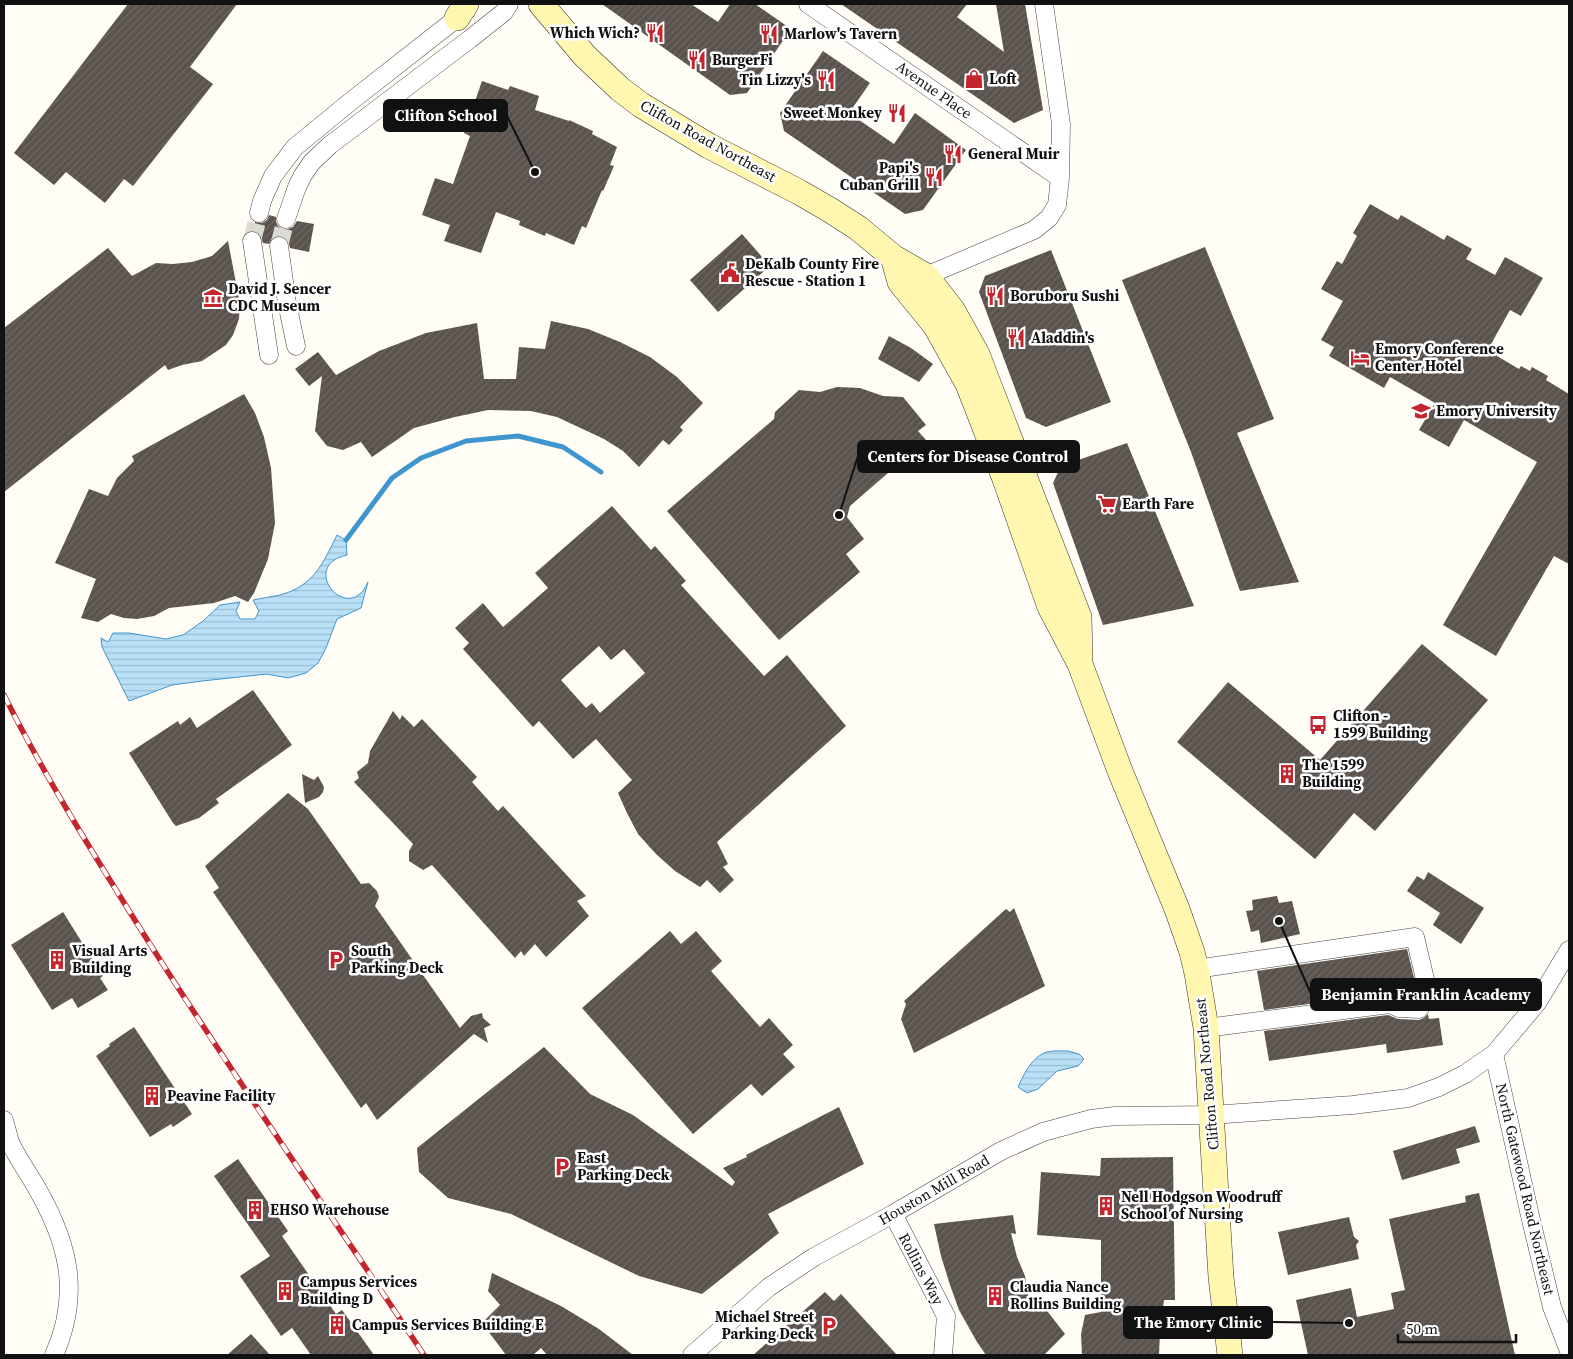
<svg xmlns="http://www.w3.org/2000/svg" width="1573" height="1359" font-family="'Source Serif 4',serif">
<defs>
<pattern id="water-rules" width="6" height="5" patternUnits="userSpaceOnUse" patternTransform="scale(1.25)"><rect width="6" height="5" fill="#b9e0f7"/><path d="M0 2.5h6" fill="none" stroke="#9ebfd3"/></pattern>
<pattern id="building-hatch" width="6" height="6" patternUnits="userSpaceOnUse" patternTransform="scale(1.25)"><rect width="6" height="6" fill="#5a524d"/><path d="M-1 1l2-2M0 6l6-6M5 7l2-2" fill="none" stroke="#6d6662"/></pattern>
</defs>
<rect width="100%" height="100%" fill="#fffdf5"/>
<path fill="url(#water-rules)" stroke="#3f96cf" d="M337 535 346 540 347 555C297 566 349 627 368 582L361 608 337 619 326 648 318 663 306 673 288 678 267 674 202 681 172 685 129 701 102 647 101 638 108 642 113 633H129L166 639 183 635 203 621 220 605 240 602 236 611 240 619H255L259 611 253 600C262 598 271 597 280 595 314 586 323 563 337 535Z
M1068 1051 1079 1054 1084 1059 1078 1066 1057 1071 1038 1089 1027 1093 1018 1087C1024 1074 1031 1059 1044 1053 1051 1050 1061 1051 1068 1051Z"/>
<g fill="none" stroke-linecap="round" stroke-linejoin="round">
<path stroke="#3f96cf" stroke-width="5" d="M346 540 392 478 421 458 466 441 518 436 563 447 601 472"/>
</g>
<path fill="url(#building-hatch)" fill-rule="evenodd" d="M128 4H237L190 67 213 84 133 186 124 179 105 203 66 172 54 185 14 153Z
M602 4H691L718 22 730 4H755L791 29 747 93 730 95Z
M841 4H967L957 17 1004 52 996 4H1025L1043 110 1014 123Z
M823 51 870 83 849 113 894 144 915 113 966 150 923 210 905 214 784 131 780 113Z
M482 81 508 90 510 86 539 96 535 110 569 121V120L593 131 592 134 617 147 610 165 614 166 603 191 602 190 586 228 582 226 574 245 546 233 545 236 519 225 520 221 496 212 481 253 444 241 450 225 422 215 435 178 453 184 470 136 464 133Z
M1370 204 1398 220 1401 215 1444 240 1447 235 1472 249 1466 259 1495 275 1505 257 1543 278 1521 316 1510 310 1490 346 1500 352 1497 356 1519 369 1521 366 1530 371 1532 367 1548 376 1546 380 1569 394V564L1554 556 1496 656 1443 625 1537 462 1464 420 1449 447 1419 430 1435 403 1390 377 1384 388 1329 356 1334 347 1321 340 1343 301 1321 289 1337 261 1342 264 1357 236 1353 233Z
M269 215 276 217V222L278 226 283 229H288L293 227 297 221 314 224 309 252 290 248 288 240 283 236 278 235 273 237 269 244 263 243 260 234 253 231 255 222 262 223 267 220Z
M742 234 770 266 718 312 690 280Z
M228 241 240 304 239 319 233 335 226 345 202 361 182 365 168 370 165 365 4 492V328L108 248 132 276 156 263 173 264 192 262 212 256Z
M1205 247 1274 419 1237 433 1299 582 1240 591 1191 452 1122 280Z
M1051 250 1111 402 1046 427 1026 418 979 292 985 276Z
M551 321 588 329 620 342 650 357 677 377 703 403 680 427 683 430 669 445 663 440 639 467 623 451 604 439 557 417 531 411 488 410 455 417 414 428 372 457 361 442 343 450 327 446 315 431 322 376 309 386 295 369 318 352 336 375 379 351 426 333 477 323 484 379H516L519 347 545 349Z
M889 336 911 348 933 364 919 382 878 359Z
M837 387 860 388 883 396 903 397 926 425 918 431 926 440 850 506 847 517 864 539 846 554 860 572 779 640 667 511 774 419 775 412 799 390 820 392Z
M244 394 255 413 264 437 271 468 275 523 268 559 254 593 248 602 235 596 214 603 169 608 154 616 137 619 124 618 111 614 98 622 81 618 96 579 55 563 89 489 108 496 117 478 134 461 132 456Z
M1127 443 1194 606 1103 625 1053 483 1061 466Z
M612 506 651 550 655 546 686 581 681 585 764 676 787 655 846 726 717 842 728 864 723 867 734 880 720 893 707 880 700 887 675 871 656 854 638 834 627 813 618 793 632 780 596 739 573 759 539 721 533 727 463 649 469 643 455 628 483 603 503 627 548 588 535 573ZM599 646 611 660 624 649 645 673 600 713 592 703 586 708 561 680Z
M1422 644 1488 700 1375 831 1354 813 1315 859 1177 742 1228 682 1320 760Z
M253 690 292 745 216 799 219 803 199 818 176 826 173 823 129 753 178 721 180 725 190 717 197 728Z
M393 711 400 720 402 715 414 727 422 719 477 777 472 782 498 811 503 806 586 896 577 901 589 916 546 957 535 944 524 956 521 951 515 958 432 865 423 870 409 861V851L413 844 354 782 359 778 357 772 368 763 370 751Z
M302 774 314 780 318 776 324 787 323 792 319 797 305 803Z
M288 793 308 809 361 884 369 883 377 891 379 897 375 906 460 1028 471 1016 482 1013 483 1018 491 1025 484 1028 488 1043 474 1034 377 1120 366 1103 361 1108 213 892 219 888 205 866Z
M1428 872 1484 908 1461 944 1433 925 1440 913 1407 891 1417 876 1424 880Z
M1277 896 1279 903 1292 901 1300 934 1261 943 1259 930 1251 932 1246 911 1253 910 1252 900Z
M1014 908 1045 986 914 1053 901 1019 906 1004 904 1001 1006 909 1010 912Z
M63 912 103 976 100 978 108 990 78 1008 72 998 52 1010 11 945Z
M670 931 681 944 696 931 722 961 711 971 760 1027 769 1018 793 1045 783 1054 795 1067 762 1096 751 1084 693 1134 582 1008Z
M1407 949 1418 994 1414 998 1402 997 1389 993 1264 1010 1257 971Z
M1428 1014 1429 1019 1439 1018 1443 1045 1387 1053 1386 1044 1269 1061 1264 1031 1388 1015 1398 1019 1419 1020 1424 1018Z
M134 1027 192 1114 173 1127 171 1124 150 1137 96 1056 110 1046 109 1044Z
M544 1047 590 1094 633 1115 732 1186 735 1182 723 1168 747 1157 746 1155 839 1107 864 1164 768 1214 779 1233 702 1294 639 1276 511 1214 448 1198 419 1172 417 1148Z
M1475 1126 1480 1142 1456 1149 1460 1163 1402 1180 1393 1151Z
M1173 1157 1175 1300H1164L1160 1332 1159 1355H1082L1081 1334 1085 1315 1101 1312V1240L1037 1235 1041 1172 1100 1176 1101 1158Z
M238 1159 288 1231 282 1236 336 1314 342 1310 374 1355H311L292 1328 281 1336 240 1276 270 1256 214 1176Z
M1479 1193 1515 1355H1308L1296 1300 1351 1288 1357 1317 1394 1309 1391 1293 1405 1290 1389 1219 1466 1202 1465 1196Z
M1013 1215 1016 1234 1011 1233 1017 1257 1025 1276 1030 1304 1041 1303 1065 1334 1044 1355H986L977 1342 959 1310 950 1285 941 1256 934 1224Z
M1349 1217 1354 1237 1359 1241 1356 1245 1359 1259 1288 1275 1278 1232Z
M492 1273 561 1306 599 1329 633 1355H547L541 1348 533 1355H506L482 1323 500 1305 488 1291Z
M825 1292 834 1301 841 1294 897 1355H753Z
M251 1334 270 1355H227Z"/>
<g fill="none" stroke-linecap="round" stroke-linejoin="round">
<path stroke="#dbdad3" stroke-width="18" stroke-dasharray="18 9" stroke-linecap="butt" d="M252 241 259 213
M279 246 286 219"/>
<g stroke="#444" stroke-width="19">
<path id="street" d="M808 4 1060 178
M259 213 262 201 273 176 295 147 350 102 466 11
M286 219 297 187 303 175 312 162 330 145 470 39 504 12 509 4
M252 241 269 355
M279 246 287 303 296 346
M926 276 1034 230 1049 218 1057 205 1060 178 1061 124 1044 4
M1196 969 1415 937 1429 996 1419 1009 1399 1008 1390 1004 1206 1028
M1494 1054 1531 1220 1552 1307 1569 1351
M4 1120C6 1127 8 1135 10 1142 16 1156 31 1177 39 1192 70 1247 80 1296 54 1355
M893 1214 946 1316 943 1355
M692 1355 769 1287 814 1257 893 1214 1001 1151 1043 1132 1091 1119 1115 1116 1211 1115 1353 1105 1408 1098 1439 1087 1465 1074 1494 1054 1537 1003 1569 950"/>
</g>
<g stroke="#333" stroke-width="26">
<path id="secondary" d="M541 4 585 56 620 89 641 105 709 146 799 192 830 210 858 228 893 257 926 276 953 311 977 354 983 370 1079 617 1080 659
M457 18 466 4
M893 257 900 282 935 325 968 384 1005 479 1050 607 1080 664 1120 771 1177 909 1192 952 1197 973 1206 1028 1221 1277 1230 1355"/>
</g>
<use href="#street" stroke="#fff" stroke-width="18"/>
<use href="#secondary" stroke="#fff6b0" stroke-width="25"/>
<g stroke="#c4262e" stroke-width="5.5">
<path id="rail" d="M4 695C45 777 94 855 143 933 233 1076 331 1214 424 1355"/>
</g>
<use href="#rail" stroke="#fff" stroke-width="4" stroke-dasharray="11" stroke-linecap="butt"/>
</g>
<defs>
<g id="restaurant-bare" transform="scale(1.5)"><path d="M-5-6h1v4h1v-4h1v4h1v-4h1v5L-1.5 .5V6h-2V.5L-5-1ZM5-6V6H3V1.5H1.5Q1.5-4 5-6Z" fill="#c4262e" stroke="#fff" stroke-width="2.5" paint-order="stroke"/></g>
<g id="shop-bare" transform="scale(1.5)"><path d="M-5-2.5h2.3a2.7 3.5 0 0 1 5.4 0H5L5.5 6h-11ZM-1.5-2.5h3a1.5 2.3 0 0 0-3 0Z" fill="#c4262e" stroke="#fff" stroke-width="2.5" paint-order="stroke"/></g>
<g id="civic-bare" transform="scale(1.5)"><path d="M-.6-6.5H3V-4.5H.6V-3L4-1V1h2V6H-6V1h2V-1L-.6-3ZM-1.2 2.5V6h2.4V2.5Z" fill="#c4262e" stroke="#fff" stroke-width="2.5" paint-order="stroke"/></g>
<g id="museum-bare" transform="scale(1.5)"><path d="M0-6L6-3V-2H-6V-3ZM-5-1h2V3h-2ZM-1-1h2V3h-2ZM3-1h2V3H3ZM-6 4H6V6H-6Z" fill="#c4262e" stroke="#fff" stroke-width="2.5" paint-order="stroke"/></g>
<g id="hotel-bare" transform="scale(1.5)"><path d="M-6-4.5h1.5V1H6V5H4.5V3h-9V5H-6ZM-4 0a1.8 1.8 0 1 1 3.6 0ZM.5 0V-2.5h3Q6-2.5 6 0Z" fill="#c4262e" stroke="#fff" stroke-width="2.5" paint-order="stroke"/></g>
<g id="university-bare" transform="scale(1.5)"><path d="M0-5L7-2L0 1L-7-2ZM-4 1L0 2.5L4 1V4Q0 6-4 4Z" fill="#c4262e" stroke="#fff" stroke-width="2.5" paint-order="stroke"/></g>
<g id="supermarket-bare" transform="scale(1.5)"><path d="M-6-5.5h2.5l.6 2H6L4.5 2H-2.5L-4.4-4H-6ZM-1.5 3.2a1.3 1.3 0 1 0 .1 0ZM3 3.2a1.3 1.3 0 1 0 .1 0Z" fill="#c4262e" stroke="#fff" stroke-width="2.5" paint-order="stroke"/></g>
<g id="bus-bare" transform="scale(1.5)"><path d="M-5-6H5V4H4V6H2V4H-2V6H-4V4H-5ZM-3.5-4V0h7V-4ZM-3.5 1.2v1.5H-2V1.2ZM2 1.2v1.5H3.5V1.2Z" fill="#c4262e" stroke="#fff" stroke-width="2.5" paint-order="stroke"/></g>
<g id="building-bare" transform="scale(1.5)"><path d="M-4-6H4V6H1V3H-1V6H-4ZM-2.5-4.3h1.7v1.8h-1.7ZM.8-4.3h1.7v1.8H.8ZM-2.5-1h1.7V.8h-1.7ZM.8-1h1.7V.8H.8Z" fill="#c4262e" stroke="#fff" stroke-width="2.5" paint-order="stroke"/></g>
<g id="parking-bare" transform="scale(1.5)"><path d="M-3.5-5.5H1a3.5 3.5 0 0 1 0 7H-1V5.5H-3.5ZM-1-3.4V-.6H.8a1.4 1.4 0 0 0 0-2.8Z" fill="#c4262e" stroke="#fff" stroke-width="2.5" paint-order="stroke"/></g>
</defs>
<g fill-rule="evenodd">
<use href="#restaurant-bare" x="655" y="33"/>
<use href="#restaurant-bare" x="769" y="34"/>
<use href="#restaurant-bare" x="697" y="60"/>
<use href="#shop-bare" x="974" y="79"/>
<use href="#restaurant-bare" x="826" y="80"/>
<use href="#restaurant-bare" x="897" y="113"/>
<use href="#restaurant-bare" x="953" y="154"/>
<use href="#restaurant-bare" x="934" y="177"/>
<use href="#civic-bare" x="730" y="273"/>
<use href="#restaurant-bare" x="995" y="296"/>
<use href="#museum-bare" x="213" y="298"/>
<use href="#restaurant-bare" x="1016" y="338"/>
<use href="#hotel-bare" x="1360" y="358"/>
<use href="#university-bare" x="1421" y="411"/>
<use href="#supermarket-bare" x="1107" y="504"/>
<use href="#bus-bare" x="1318" y="725"/>
<use href="#building-bare" x="1287" y="774"/>
<use href="#building-bare" x="57" y="960"/>
<use href="#parking-bare" x="336" y="960"/>
<use href="#building-bare" x="152" y="1096"/>
<use href="#parking-bare" x="562" y="1167"/>
<use href="#building-bare" x="1106" y="1206"/>
<use href="#building-bare" x="255" y="1210"/>
<use href="#building-bare" x="285" y="1291"/>
<use href="#building-bare" x="995" y="1296"/>
<use href="#building-bare" x="337" y="1325"/>
<use href="#parking-bare" x="829" y="1326"/>
</g>
<g text-anchor="middle" stroke-width="5" stroke-linejoin="round" paint-order="stroke">
<g font-size="15" font-weight="bold" fill="#111" stroke="#fff" text-anchor="start">
<text x="640" y="38" text-anchor="end">Which Wich?</text>
<text x="784" y="39">Marlow's Tavern</text>
<text x="712" y="65">BurgerFi</text>
<text x="989" y="84">Loft</text>
<text x="811" y="85" text-anchor="end">Tin Lizzy's</text>
<text x="882" y="118" text-anchor="end">Sweet Monkey</text>
<text x="968" y="159">General Muir</text>
<text x="919" y="173" text-anchor="end">Papi's<tspan x="919" dy="17">Cuban Grill</tspan></text>
<text x="745" y="269">DeKalb County Fire<tspan x="745" dy="17">Rescue - Station 1</tspan></text>
<text x="228" y="294">David J. Sencer<tspan x="228" dy="17">CDC Museum</tspan></text>
<text x="1010" y="301">Boruboru Sushi</text>
<text x="1031" y="343">Aladdin's</text>
<text x="1375" y="354">Emory Conference<tspan x="1375" dy="17">Center Hotel</tspan></text>
<text x="1436" y="416">Emory University</text>
<text x="1122" y="509">Earth Fare</text>
<text x="1333" y="721">Clifton -<tspan x="1333" dy="17">1599 Building</tspan></text>
<text x="1302" y="770">The 1599<tspan x="1302" dy="17">Building</tspan></text>
<text x="72" y="956">Visual Arts<tspan x="72" dy="17">Building</tspan></text>
<text x="351" y="956">South<tspan x="351" dy="17">Parking Deck</tspan></text>
<text x="167" y="1101">Peavine Facility</text>
<text x="577" y="1163">East<tspan x="577" dy="17">Parking Deck</tspan></text>
<text x="1121" y="1202">Nell Hodgson Woodruff<tspan x="1121" dy="17">School of Nursing</tspan></text>
<text x="270" y="1215">EHSO Warehouse</text>
<text x="300" y="1287">Campus Services<tspan x="300" dy="17">Building D</tspan></text>
<text x="1010" y="1292">Claudia Nance<tspan x="1010" dy="17">Rollins Building</tspan></text>
<text x="814" y="1322" text-anchor="end">Michael Street<tspan x="814" dy="17">Parking Deck</tspan></text>
<text x="352" y="1330">Campus Services Building E</text>
</g>
<g font-size="15" fill="#111" stroke="#fff">
<text transform="translate(934 90) rotate(35)" y="5">Avenue Place</text>
<text transform="translate(708 141) rotate(29)" y="5">Clifton Road Northeast</text>
<text transform="translate(1207 1074) rotate(-95)" y="5">Clifton Road Northeast</text>
<text transform="translate(1525 1189) rotate(77)" y="5">North Gatewood Road Northeast</text>
<text transform="translate(934 1190) rotate(-30)" y="5">Houston Mill Road</text>
<text transform="translate(921 1269) rotate(62)" y="5">Rollins Way</text>
</g>
</g>
<path fill="none" stroke="#111" stroke-width="2" d="M535 172L507 116M839 515L858 456M1279 921L1311 994M1349 1323L1272 1322"/>
<g fill="#111" stroke="#fff" stroke-width="2">
<circle cx="535" cy="172" r="5"/>
<circle cx="839" cy="515" r="5"/>
<circle cx="1279" cy="921" r="5"/>
<circle cx="1349" cy="1323" r="5"/>
</g>
<g fill="#111" stroke="#111" stroke-width="2">
<rect x="384" y="100" width="123" height="31" rx="5"/>
<rect x="858" y="441" width="221" height="31" rx="5"/>
<rect x="1311" y="979" width="230" height="31" rx="5"/>
<rect x="1124" y="1307" width="148" height="31" rx="5"/>
</g>
<g font-size="16" text-anchor="middle" font-weight="bold" fill="#fff">
<text x="446" y="121">Clifton School</text>
<text x="968" y="462">Centers for Disease Control</text>
<text x="1426" y="1000">Benjamin Franklin Academy</text>
<text x="1198" y="1328">The Emory Clinic</text>
</g>
<rect width="1573" height="1359" fill="none" stroke="#111111" stroke-width="10"/>
<path d="M1398 1334v8h118v-8" fill="none" stroke="#111111" stroke-width="2.5"/>
<text x="1406" y="1334" font-size="15" fill="#111111" stroke="#ffffff" stroke-width="4" paint-order="stroke">50 m</text>
</svg>
